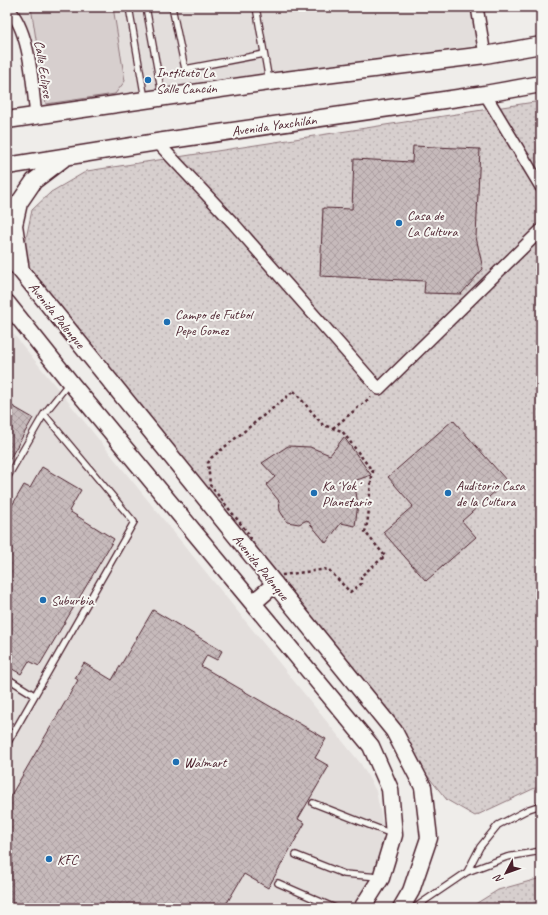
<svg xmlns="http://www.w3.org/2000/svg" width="548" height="915" font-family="Caveat,sans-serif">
<defs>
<pattern id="park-dots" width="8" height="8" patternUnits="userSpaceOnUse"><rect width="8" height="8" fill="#d7cfce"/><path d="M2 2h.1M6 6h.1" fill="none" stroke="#bab1b1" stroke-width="1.8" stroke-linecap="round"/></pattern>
<pattern id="building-cross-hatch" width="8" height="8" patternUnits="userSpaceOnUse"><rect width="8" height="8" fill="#c6babb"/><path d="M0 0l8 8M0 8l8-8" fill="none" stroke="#ac9fa1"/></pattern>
</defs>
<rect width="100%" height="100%" fill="#efedea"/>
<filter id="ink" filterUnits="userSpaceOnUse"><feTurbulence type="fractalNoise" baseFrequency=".025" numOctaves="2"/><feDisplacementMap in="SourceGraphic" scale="8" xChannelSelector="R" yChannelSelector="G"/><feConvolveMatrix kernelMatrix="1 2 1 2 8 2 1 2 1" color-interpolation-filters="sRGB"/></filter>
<g filter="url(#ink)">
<path fill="#e3dedc" d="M16 7H471L478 45 43 115 22 13Z
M7 326 361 764 376 791 383 825 380 864 356 908H7Z"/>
<path fill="#d7cfce" stroke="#90777c" d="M31 7H113L125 81 115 94 46 104Z"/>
<path fill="url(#park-dots)" stroke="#90777c" d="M541 101V789L535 788 475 816 447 800 30 282 24 248 32 210 51 192 87 171Z
M541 878V908H469L498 890Z"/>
<path fill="url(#building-cross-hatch)" stroke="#4a1f2b" d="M413 146 480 149 476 237 483 269 461 294 424 293 425 281 320 276 323 208 352 209 354 159 412 162Z
M7 403 33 418 7 464Z
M453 420 507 481 462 521 476 537 426 581 383 532 413 506 388 477Z
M344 437 371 475 354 481 358 504 355 526 341 523 326 543 307 520 299 524 287 522 280 511 279 501 266 485 275 477 262 463 288 446 310 447 330 455Z
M42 467 81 490 69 511 114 539 39 666 29 661 21 674 7 666V514L24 485 30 488Z
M153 610 222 651 217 660 207 655 201 666 326 739 315 758 329 766 298 819 305 823 268 888 244 874 224 908H7V802L78 680 75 678 84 663 112 680Z"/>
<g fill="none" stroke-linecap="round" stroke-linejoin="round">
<g stroke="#4a1f2b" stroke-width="8">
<path id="lane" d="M129 7 145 99
M146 7 162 95
M172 7 185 69 264 54
M256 7 269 81
M7 478 44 414 69 383
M7 678 34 695
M7 744 134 522 44 414
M313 803 392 834
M296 855 344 874 379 877
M467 872 480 847 498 825 529 809 541 805
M278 883 335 908
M414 908 467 872 507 857 541 851"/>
</g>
<g stroke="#4a1f2b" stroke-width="14">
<path id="street" d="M7 7C31 31 32 84 36 116
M477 7 485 55
M485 94 541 187
M157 142 234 224 379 389 541 230"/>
</g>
<g stroke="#4a1f2b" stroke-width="19">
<path id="secondary" d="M7 120 269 82 485 55 541 45
M7 166 157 142 485 94 541 84
M7 255 21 271 394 731 423 787 429 838 411 891 401 908
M21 271 14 225 19 203 34 181 63 159
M7 303 70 382 371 746 390 789 394 835 381 878 362 908
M253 603 275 584"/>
</g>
<path stroke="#4a1f2b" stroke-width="2.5" stroke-dasharray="3 3" stroke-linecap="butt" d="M294 391 323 425 342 431 373 472C368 492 371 512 365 532L385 556 361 576V584L350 592 328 569 275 576 256 551 248 533 210 485 208 463 211 458Z
M333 428 371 397"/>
<use href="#lane" stroke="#f6f6f2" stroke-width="5.5"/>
<use href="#street" stroke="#f6f6f2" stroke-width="11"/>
<use href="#secondary" stroke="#f6f6f2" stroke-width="16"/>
</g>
</g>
<g fill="#1f6fb2" stroke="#f6f6f2" stroke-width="1.5">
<circle cx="148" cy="80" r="4"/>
<circle cx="399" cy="223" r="4"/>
<circle cx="167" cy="322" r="4"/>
<circle cx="314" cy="493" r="4"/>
<circle cx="448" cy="493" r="4"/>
<circle cx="43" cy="600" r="4"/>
<circle cx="176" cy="762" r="4"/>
<circle cx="49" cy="859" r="4"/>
</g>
<g text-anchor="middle" stroke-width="4" stroke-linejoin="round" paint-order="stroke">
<g font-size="14" fill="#4a1f2b" stroke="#f6f6f2">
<text transform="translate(44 69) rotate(81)" y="5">Calle Eclipse</text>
<text transform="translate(274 125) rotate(-8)" y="5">Avenida Yaxchilán</text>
<text transform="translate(57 315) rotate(51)" y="5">Avenida Palenque</text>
<text transform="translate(261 567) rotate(51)" y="5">Avenida Palenque</text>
</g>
<g font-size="14" fill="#4a1f2b" stroke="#f6f6f2" text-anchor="start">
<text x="156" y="77">Instituto La<tspan x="156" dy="16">Salle Cancún</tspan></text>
<text x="407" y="220">Casa de<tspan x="407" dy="16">La Cultura</tspan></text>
<text x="175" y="319">Campo de Futbol<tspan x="175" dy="16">Pepe Gomez</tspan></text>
<text x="322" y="490">Ka´Yok´<tspan x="322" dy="16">Planetario</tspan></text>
<text x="456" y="490">Auditorio Casa<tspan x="456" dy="16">de la Cultura</tspan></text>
<text x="51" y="605">Suburbia</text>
<text x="184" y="767">Walmart</text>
<text x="57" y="864">KFC</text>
</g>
</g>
<rect width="548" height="915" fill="none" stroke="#f6f6f2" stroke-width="24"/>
<rect x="12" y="12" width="524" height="891" fill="none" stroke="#4a1f2b" stroke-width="1.5" filter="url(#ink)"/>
<g transform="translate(506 873) rotate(229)" stroke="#f6f6f2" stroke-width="3" paint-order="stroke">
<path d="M0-3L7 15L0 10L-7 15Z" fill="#4a1f2b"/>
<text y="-6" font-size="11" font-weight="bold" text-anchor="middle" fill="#4a1f2b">N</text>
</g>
</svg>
